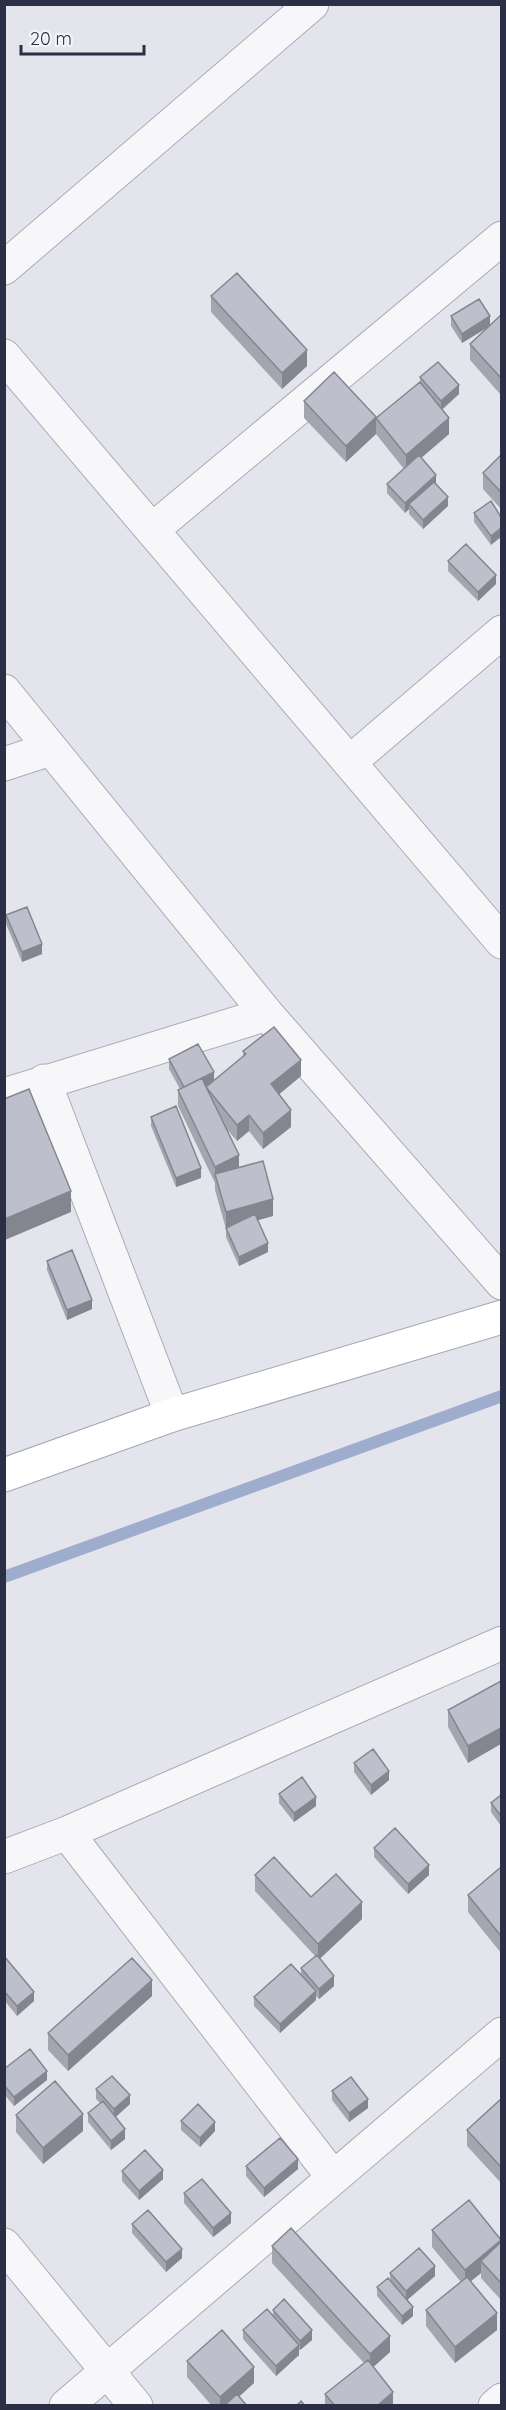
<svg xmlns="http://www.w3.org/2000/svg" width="506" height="2410" font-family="Quicksand,sans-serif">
<rect width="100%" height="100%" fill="#e4e5ec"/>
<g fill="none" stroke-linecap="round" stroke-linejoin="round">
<path stroke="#9eaccd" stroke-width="12" d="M4 1577 502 1396"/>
<g stroke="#a8abb7" stroke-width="35">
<path id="street" d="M4 268 312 4
M4 356 502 942
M152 530 502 238
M4 691 267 1014 502 1283
M351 761 502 632
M4 764 50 749
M44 1081 172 1415
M4 1095 267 1014
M67 1833 333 2177
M4 1857 67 1833 502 1643
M4 2245 136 2406
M66 2406 502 2034
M495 2406 502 2400"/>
</g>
<g stroke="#a2a7b8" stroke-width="35">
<path id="primary" d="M4 1475 172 1415 502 1317"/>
</g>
<use href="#street" stroke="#f7f7fa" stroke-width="33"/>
<use href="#primary" stroke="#fff" stroke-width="33"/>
</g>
<path fill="#a3a5af" d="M211 296 307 366 282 389 211 312Z
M501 315V395L470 360V344L489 326 462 343 451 326V316L490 326Z
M420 377 459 394 442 410 449 434 421 458 448 506 423 529 409 514V509L405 513 387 493V484L404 469 376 434 346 462 304 418V401L376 418 420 382Z
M501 455V509L483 489V473Z
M474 513 501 517 491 545 474 522Z
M448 561 496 584 478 601 448 571Z
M6 915 42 954 22 962 6 924Z
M243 1051 301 1076 279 1094 291 1127 263 1149 249 1131 237 1141 225 1127 239 1167 273 1216 258 1220 268 1252 239 1266 226 1237V1229L215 1190V1183L178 1106V1090L180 1089 169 1069V1059L214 1081 243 1056Z
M151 1117 201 1178 176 1187 151 1126Z
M47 1261 92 1309 67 1320 47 1270Z
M501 1681 468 1763 448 1727V1710Z
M354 1763 389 1780 371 1795 354 1772Z
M279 1794 316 1806 294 1822 279 1803Z
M501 1795V1826L491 1812V1803Z
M374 1848 429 1875 408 1894 374 1857Z
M501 1867V1953L468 1912V1895Z
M255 1875 362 1919 320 1959 334 1986 319 1999 316 1996V2000L280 2033 254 2006V1997L301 1974V1968L315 1956 255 1891Z
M4 1956 34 2001 17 2016 4 2000Z
M152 1996 68 2071 48 2050V2033Z
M4 2069 47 2080 14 2106 4 2094Z
M96 2089 130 2104 116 2117 125 2139 111 2150 88 2122V2113L100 2103 96 2099Z
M332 2091 368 2108 349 2122 332 2100Z
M501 2099V2183L467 2146V2130Z
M16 2115 83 2131 43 2164 16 2132Z
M181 2121 215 2131 200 2147 181 2130Z
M246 2166 298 2169 264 2197 246 2176Z
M122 2171 163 2179 139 2200 122 2181Z
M184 2193 231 2223 213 2237 184 2203Z
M132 2224 182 2258 166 2272 132 2233Z
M432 2230 501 2240V2300L481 2278V2273L471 2281 497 2330 455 2363 426 2326V2310L461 2282 432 2247Z
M272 2246 390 2352 373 2367 393 2406H325V2394L364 2363 272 2263Z
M390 2273 435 2276 407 2300 413 2316 402 2325 377 2296V2287L390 2281Z
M273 2310 312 2340 300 2350 299 2349V2355L276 2376 243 2339V2330L273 2316Z
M187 2361 254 2383 239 2396 247 2406H212L187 2377Z"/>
<path fill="#84868f" d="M490 316V326L462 343V334Z
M307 350V366L282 389V373Z
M459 385V394L441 410V401Z
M376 417V434L346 462V446Z
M449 418V434L406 471V455Z
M436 475V484L409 504V509L405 513V503Z
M448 497V506L423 529V520Z
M501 528V537L491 545V536Z
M496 575V584L478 601V592Z
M42 944V954L22 962V952Z
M301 1060V1076L271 1101V1084Z
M214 1072V1082L184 1097V1088Z
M291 1110V1127L263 1149V1133Z
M249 1115V1131L237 1141V1125Z
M239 1155V1172L215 1175V1167Z
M201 1168V1178L176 1187V1178Z
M71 1191V1212L5 1240V1219Z
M273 1199V1216L226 1229V1212Z
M268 1243V1252L239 1266V1257Z
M92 1300V1309L67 1320V1310Z
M501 1728V1744L468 1763V1746Z
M389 1771V1780L371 1795V1785Z
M316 1797V1806L294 1822V1813Z
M429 1865V1875L408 1894V1884Z
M362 1902V1919L318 1960V1944Z
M334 1976V1986L319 1999V1989Z
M152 1980V1996L68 2071V2055Z
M316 1991V2000L280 2033V2024Z
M34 1992V2001L17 2016V2006Z
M47 2071V2080L14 2106V2097Z
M130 2095V2104L114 2118V2109Z
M368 2099V2108L349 2122V2113Z
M83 2114V2131L43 2164V2148Z
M215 2122V2131L200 2147V2138Z
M125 2129V2139L111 2150V2141Z
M298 2159V2169L264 2197V2188Z
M163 2170V2179L139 2200V2191Z
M231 2213V2223L213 2237V2228Z
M501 2240V2256L481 2261V2273L465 2286V2270Z
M182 2249V2258L166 2272V2262Z
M435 2266V2276L406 2301V2291Z
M413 2307V2316L402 2325V2316Z
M497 2313V2330L455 2363V2347Z
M312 2330V2340L300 2350V2341Z
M390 2336V2352L370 2370V2354Z
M299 2345V2355L276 2376V2366Z
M254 2367V2383L229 2406H220V2397Z
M393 2392V2406H377Z"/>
<path fill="#bdc0cc" stroke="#84868f" stroke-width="1.5" d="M237 273 307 350 282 373 211 296Z
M479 299 490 316 462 334 451 316Z
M501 315V378L470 344Z
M438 362 459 385 441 401 420 377Z
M334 372 376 417 346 446 304 401Z
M420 382 449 418 406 455 376 418Z
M419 455 436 475 405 503 387 484Z
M501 455V492L483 473Z
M434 482 448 497 423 520 409 504Z
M491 501 501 517V528L491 536 474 513Z
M466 544 496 575 478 592 448 561Z
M27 907 42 944 22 952 6 915Z
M274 1027 301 1060 271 1084 291 1110 263 1133 249 1115 237 1125 206 1087 239 1155 215 1167 178 1090 202 1078 206 1087 246 1054 243 1051Z
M198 1044 214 1072 184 1087 169 1059Z
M29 1089 71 1191 5 1219 4 1099Z
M176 1106 201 1168 176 1178 151 1117Z
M263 1161 273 1199 226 1212 215 1174Z
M255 1214 268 1243 239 1257 226 1228Z
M72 1250 92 1300 67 1310 47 1261Z
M501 1681V1728L468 1746 448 1710Z
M373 1749 389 1771 371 1785 354 1763Z
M302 1777 316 1797 294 1813 279 1794Z
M501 1795V1816L491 1803Z
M395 1828 429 1865 408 1884 374 1848Z
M274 1857 311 1897 336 1874 362 1902 318 1944 255 1875Z
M501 1867V1936L468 1895Z
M317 1955 334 1976 319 1989 301 1968Z
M4 1956 34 1992 17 2006 4 1991Z
M132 1958 152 1980 68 2055 48 2033Z
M291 1964 316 1991 280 2024 254 1997Z
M30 2049 47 2071 14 2097 4 2085V2069Z
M112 2076 130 2095 114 2109 96 2089Z
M351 2077 368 2099 349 2113 332 2091Z
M55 2081 83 2114 43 2148 16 2115Z
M501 2099V2167L467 2130Z
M103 2101 125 2129 111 2141 88 2113Z
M198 2104 215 2122 200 2138 181 2121Z
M280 2138 298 2159 264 2188 246 2166Z
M145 2150 163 2170 139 2191 122 2171Z
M202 2179 231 2213 213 2228 184 2193Z
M469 2200 501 2240 465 2270 432 2230Z
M148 2210 182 2249 166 2262 132 2224Z
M291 2228 390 2336 370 2354 272 2246Z
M501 2242V2283L481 2261Z
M419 2248 435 2266 406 2291 390 2273Z
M467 2277 497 2313 455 2347 426 2310Z
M388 2278 413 2307 402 2316 377 2287Z
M284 2299 312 2330 300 2341 273 2310Z
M267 2309 299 2345 276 2366 243 2330Z
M222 2330 254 2367 220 2397 187 2361Z
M368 2360 393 2392 377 2406H335L325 2394Z
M237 2394 247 2406H224Z
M301 2401 305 2406H296Z"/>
<rect width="506" height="2410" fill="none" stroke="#2a2f45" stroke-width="12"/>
<path d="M21 45v9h123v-9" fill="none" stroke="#2a2f45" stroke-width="3"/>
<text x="30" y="45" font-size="18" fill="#2a2f45" stroke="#f4f5f9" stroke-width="4.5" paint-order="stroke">20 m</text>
</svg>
